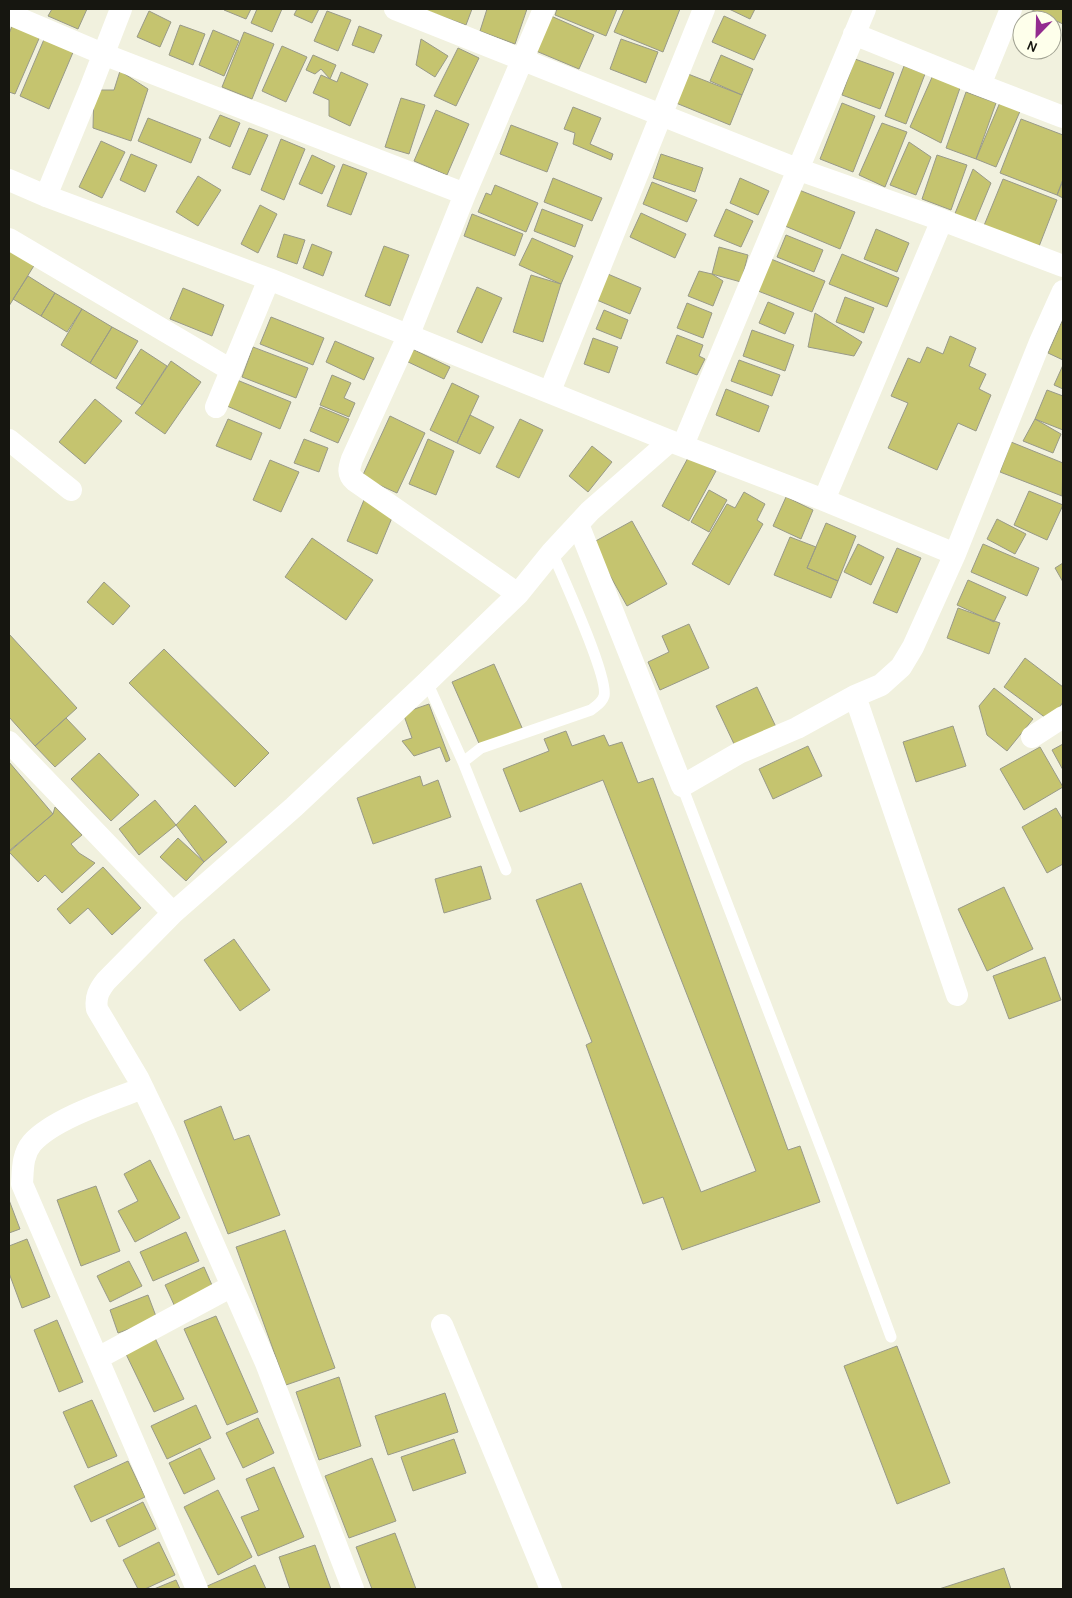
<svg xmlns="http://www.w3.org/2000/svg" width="1072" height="1598" font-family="Karla,sans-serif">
<rect width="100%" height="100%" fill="#f1f1de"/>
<path fill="#c5c46f" stroke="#999a88" d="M52 9H87L78 29 48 16Z
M225 9H251L246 19 224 10Z
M257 9H282L272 32 251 23Z
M297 9H319L312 23 294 15Z
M421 9H472L466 25Z
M487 9H527L515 44 480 31Z
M557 9H617L606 36 555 15Z
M624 9H680L663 52 614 32Z
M729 9H755L750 19Z
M1030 9H1063V24Z
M149 11 171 22 160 47 137 37Z
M327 11 351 20 338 51 314 41Z
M551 16 594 35 579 69 536 51Z
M724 16 766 35 754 60 712 42Z
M13 23 41 34 15 94 9 92V34Z
M180 25 205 34 193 65 169 55Z
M359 26 382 35 374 53 352 45Z
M213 30 239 41 224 76 199 65Z
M244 32 274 44 252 99 222 87Z
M45 37 74 50 49 109 20 96Z
M421 39 448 56 435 77 416 65Z
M621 39 658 52 646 83 610 69Z
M282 46 307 57 286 102 262 91Z
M458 48 479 58 456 106 434 96Z
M313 55 336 65 330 79 321 69 315 74 306 70Z
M721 55 753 69 742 95 710 81Z
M855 59 894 73 880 109 842 95Z
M904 66 925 74 906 124 885 116Z
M120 71 148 89 131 141 93 128 94 90H114Z
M341 72 368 84 350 126 329 116V100L313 93 321 75 337 82Z
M688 74 742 95 730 125 676 103Z
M933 75 961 85 941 143 910 127Z
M966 92 996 103 976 159 946 148Z
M401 98 425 105 409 154 385 147Z
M1001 100 1021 109 996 167 976 159Z
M842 103 875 116 853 172 820 159Z
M573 107 601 118 590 144 613 154 611 160 573 144 575 133 564 129Z
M436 110 469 124 447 175 414 161Z
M220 115 240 123 230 147 209 138Z
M148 118 201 139 191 163 138 141Z
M1021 119 1063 135V179L1057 195 1000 173Z
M882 123 907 132 885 187 859 175Z
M511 125 558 143 547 172 500 154Z
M249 128 268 135 250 175 232 168Z
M281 139 305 149 284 200 261 190Z
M101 141 125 152 102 198 79 187Z
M909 142 931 157 916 195 890 185Z
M131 154 157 165 145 192 120 180Z
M661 154 703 168 695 192 653 178Z
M312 155 335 166 322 194 299 184Z
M937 155 967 165 951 210 922 199Z
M343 164 367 173 351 215 327 206Z
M973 169 991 183 974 224 954 216Z
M198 176 221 190 198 226 176 212Z
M553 178 602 198 592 221 544 202Z
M740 178 769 191 758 215 730 203Z
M1003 179 1057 200 1038 249 983 228Z
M1063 181V198L1057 195Z
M652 182 697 200 687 222 643 204Z
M495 185 538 203 526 232 478 212 486 193 491 195Z
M799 190 855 212 840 249 785 226Z
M260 205 277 214 258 253 241 244Z
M542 209 583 225 575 247 534 231Z
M726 209 753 221 741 247 714 236Z
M641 213 686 234 675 258 630 237Z
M472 214 523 234 515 256 464 236Z
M876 229 909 243 897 272 864 259Z
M284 234 305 240 297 264 277 257Z
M786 235 823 250 814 272 777 257Z
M532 238 573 256 561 284 519 265Z
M312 244 332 252 323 276 303 268Z
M384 246 409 255 390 306 365 296Z
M719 247 748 255 741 282 712 274Z
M9 251 35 264 9 306Z
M842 254 899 278 887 307 829 284Z
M771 259 825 281 812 312 758 291Z
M699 271 712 274 723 281 713 306 688 296Z
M603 272 641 288 630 314 592 298Z
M531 275 561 284 543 342 513 332Z
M28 276 55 293 41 316 13 299Z
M477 287 502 298 482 343 457 332Z
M183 288 224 305 212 336 170 319Z
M55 293 82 309 67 332 41 316Z
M845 297 874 308 864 333 836 322Z
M768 302 794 313 785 334 759 323Z
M687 303 712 313 703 338 677 328Z
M82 309 112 327 90 363 61 345Z
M604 310 628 320 621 339 596 329Z
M815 313 862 342 854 356 808 347Z
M271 317 324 338 313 365 260 344Z
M1063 319V360L1048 353Z
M112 327 138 341 116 379 90 363Z
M752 330 794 345 785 371 743 356Z
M677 335 703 345 699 356 705 359 697 375 666 363Z
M950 336 976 348 969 366 986 374 979 389 991 395 976 431 958 423 937 470 888 448 908 403 891 396 908 358 920 363 927 347 943 354Z
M593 338 618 347 609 373 584 364Z
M335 341 374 358 364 380 326 362Z
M253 347 308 368 296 398 242 377Z
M410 348 450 367 444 379 404 360Z
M141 349 167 366 142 405 116 388Z
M739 360 780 375 772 396 731 381Z
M171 361 201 382 165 434 135 413 142 405Z
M1063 365V389L1054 385Z
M332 375 351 383 344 398 355 403 349 417 320 405Z
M237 380 291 402 280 429 227 406Z
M452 383 479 396 457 443 430 430Z
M726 389 769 406 759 432 716 415Z
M1047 390 1063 396V430L1035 419Z
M95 399 122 421 85 464 59 442Z
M320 407 349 419 338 443 310 431Z
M470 415 494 427 480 454 457 443Z
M390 416 425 433 397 493 362 477Z
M228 419 262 433 251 460 216 446Z
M520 419 543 430 519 478 496 467Z
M1035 419 1061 434 1053 453 1023 441Z
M304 439 328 448 319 472 294 463Z
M428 439 454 451 436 495 409 484Z
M1011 442 1063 463 1062 496 1000 472Z
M592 446 612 462 588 492 569 476Z
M689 456 716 471 689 521 662 506Z
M270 460 299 472 281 512 253 500Z
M709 490 727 500 709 532 691 522Z
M1029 491 1063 505 1047 540 1014 525Z
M744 492 765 504 757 520 763 524 729 585 692 564 727 504 735 508Z
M786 497 813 510 801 539 773 526Z
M364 500 394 513 377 554 347 541Z
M997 519 1026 534 1015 554 987 539Z
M632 521 667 584 627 606 592 543Z
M826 523 856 536 838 581 807 568Z
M790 537 816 547 807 568 838 581 831 598 774 575Z
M312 538 373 580 346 620 285 577Z
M858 544 884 557 871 585 844 572Z
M983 544 1039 568 1027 596 971 572Z
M897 548 921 558 897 613 873 603Z
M1063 563V582L1055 568Z
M968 580 1006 597 994 622 957 605Z
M104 582 130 606 113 625 87 602Z
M958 608 1000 623 989 654 947 638Z
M689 624 709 668 660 690 648 662 669 652 662 636Z
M9 634 77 708 35 746 9 717Z
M164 649 269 753 235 787 129 683Z
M1025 658 1063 687V702L1050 721 1004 687Z
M494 664 523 730 481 748 452 682Z
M757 687 776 727 735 746 716 706Z
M994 688 1033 719 1007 751 987 735 979 706Z
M429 704 450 760 446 762 440 747 414 756 402 741 412 738 403 713Z
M66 718 86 739 55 767 35 746Z
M953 726 966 766 916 782 903 742Z
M566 731 572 746 604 735 609 746 622 742 638 783 653 778 788 1150 800 1146 820 1202 682 1250 663 1197 643 1204 586 1045 592 1042 536 900 581 883 701 1192 756 1171 603 780 520 812 503 769 549 751 544 739Z
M1063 744V770L1052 750Z
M808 746 822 776 773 799 759 769Z
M1040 747 1063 787 1024 810 1000 769Z
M99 753 139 795 111 821 71 779Z
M9 762 53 814 9 851Z
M420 776 423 786 438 780 451 817 373 844 357 798Z
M155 800 176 825 139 855 119 829Z
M195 805 227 842 204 862 176 825Z
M55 807 82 835 71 844 79 853 95 863 62 893 45 875 38 882 9 852 53 814Z
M1056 808 1063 820V864L1047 873 1022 827Z
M178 838 204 862 186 881 160 857Z
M481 866 491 899 444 913 435 879Z
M103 867 141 908 112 935 88 908 70 924 57 909Z
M1004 887 1033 949 987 971 958 909Z
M234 939 270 990 240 1011 204 960Z
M1045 957 1061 1000 1009 1019 993 976Z
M221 1106 234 1140 249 1135 280 1215 228 1234 184 1121Z
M150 1160 180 1218 135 1242 118 1211 138 1201 124 1174Z
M96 1186 120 1251 81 1266 57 1200Z
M9 1200 20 1229 9 1233Z
M285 1230 335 1368 286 1385 236 1247Z
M186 1232 199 1261 153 1281 140 1252Z
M27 1239 50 1297 22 1308 9 1273V1246Z
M129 1261 142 1286 110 1302 97 1276Z
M204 1267 215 1292 176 1309 165 1285Z
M148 1295 157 1319 118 1333 110 1310Z
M216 1316 258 1412 227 1425 184 1329Z
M57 1320 83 1382 59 1392 34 1330Z
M155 1338 184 1399 154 1412 125 1352Z
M897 1346 950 1483 897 1504 844 1366Z
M339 1377 361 1446 319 1460 296 1392Z
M445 1393 458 1432 388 1455 375 1416Z
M92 1400 117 1456 88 1468 63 1412Z
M196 1405 211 1438 167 1459 151 1426Z
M258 1418 274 1453 243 1468 226 1433Z
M454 1439 466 1473 413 1491 401 1457Z
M200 1448 215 1479 184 1494 169 1463Z
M372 1458 396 1521 349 1538 325 1476Z
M128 1461 145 1497 91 1522 74 1486Z
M274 1467 304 1537 258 1556 241 1517 259 1510 246 1479Z
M218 1490 252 1557 218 1575 184 1507Z
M143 1502 156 1529 119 1547 106 1520Z
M395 1533 416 1589H372L356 1547Z
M159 1542 175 1575 145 1589H138L123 1560Z
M315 1545 331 1589H290L279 1557Z
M255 1565 266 1589H206L205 1587Z
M1004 1568 1011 1589H939Z
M176 1580 180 1589H154Z"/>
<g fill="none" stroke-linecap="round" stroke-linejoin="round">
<path stroke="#fff" stroke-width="11" d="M427 682 463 762 506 870
M463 762 481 748 591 710C596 706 602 703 604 696 609 678 562 575 552 552
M682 786 829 1169 891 1337"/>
<path stroke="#fff" stroke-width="22" d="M395 9 797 169 942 220 1063 266
M9 14 103 54 465 194
M854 34 980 85 1063 117
M980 85 1011 9
M9 180 46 196 269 279 670 441 824 500 955 554
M46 196 90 89 121 9
M9 239 231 370
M550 391 704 9
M216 407 269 279
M9 440 71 490
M683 445 865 9
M824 500 942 220
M578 524 682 786 739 753 797 728 855 696 881 685 901 667 913 647 955 554 1040 342 1063 291
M518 594 355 481C347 474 349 468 352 459L409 334 465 194 544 9
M855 696 957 995
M1032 737 1063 717
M9 742 173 913
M143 1088C112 1100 54 1118 32 1143 22 1155 23 1170 22 1184L197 1589
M442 1325 551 1589
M98 1358 232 1286
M353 1589 266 1363 164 1132 138 1078 97 1009C95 997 99 990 106 981L173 913 294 807 427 682 518 594 552 552 590 511 670 441"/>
</g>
<rect width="1072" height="1598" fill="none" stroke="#161610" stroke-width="20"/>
<g transform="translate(1037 35) rotate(203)"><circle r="24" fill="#feffeb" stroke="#a1a293"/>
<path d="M0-4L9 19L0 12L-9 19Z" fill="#932b8f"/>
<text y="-8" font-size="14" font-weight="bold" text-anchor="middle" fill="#161610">N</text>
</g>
</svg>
